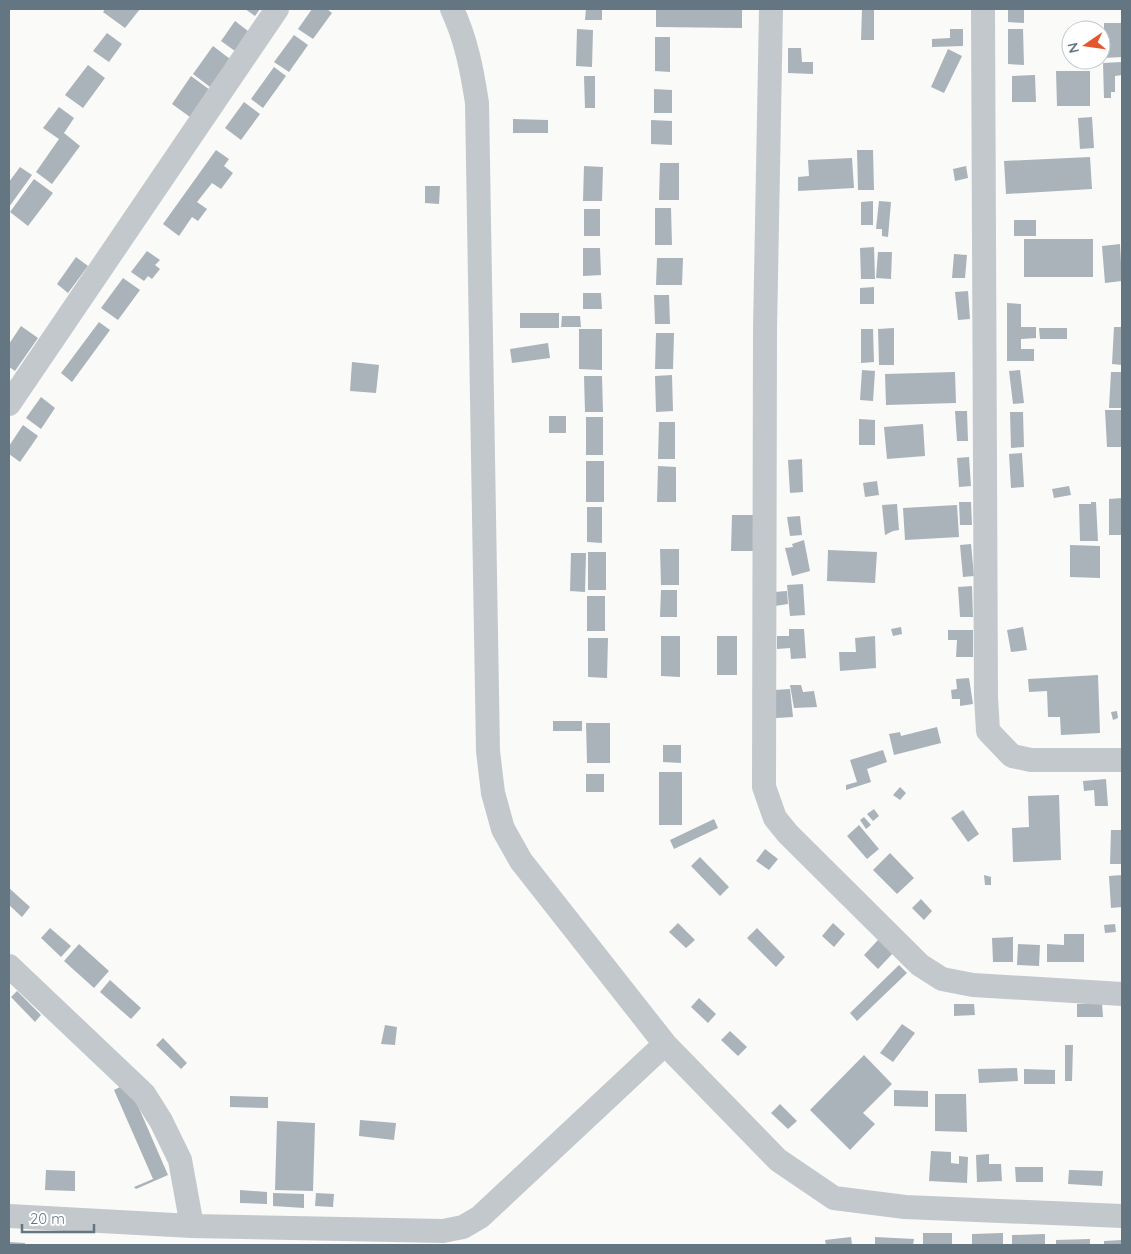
<svg xmlns="http://www.w3.org/2000/svg" width="1131" height="1254" font-family="Quicksand,sans-serif">
<rect width="100%" height="100%" fill="#fafaf8"/>
<path fill="#aab3b9" d="M105 9H140L125 28 103 12Z
M245 9H260L255 16Z
M312 9H327L332 13 313 39 298 29Z
M586 9H602V20H585Z
M656 9H742V28L656 27Z
M862 9H874V40H861Z
M1008 9H1024V23L1008 22Z
M235 21 248 31 235 51 221 41Z
M1104 23H1122V57L1104 58Z
M577 29 593 30 592 67 576 66Z
M950 29H963V46L932 47V39L950 38Z
M1008 29H1023L1024 65 1008 64Z
M107 33 122 44 109 62 93 51Z
M294 35 308 45 289 72 274 62Z
M655 37H670V72L655 71Z
M213 46 230 59 210 87 193 74Z
M788 48H801L802 62H813V74L788 73Z
M948 49 962 56 944 93 931 87Z
M1122 62V75L1115 76V92H1111V98H1104L1103 63Z
M88 65 105 78 83 108 65 95Z
M274 67 286 76 263 108 251 99Z
M1056 71H1090V106H1057Z
M1035 75 1036 102H1012V76Z
M191 76 210 90 190 117 172 104Z
M584 76H595V108H585Z
M654 89 672 90V113H654Z
M244 102 260 114 241 140 225 128Z
M59 107 74 118 64 133 80 146 52 184 36 172 59 139 43 128Z
M1092 117 1094 148 1080 149 1078 118Z
M513 119 548 120V133H513Z
M651 120 672 121V145L651 144Z
M216 150 229 159 224 166 233 173 221 189 212 183 197 202 207 209 198 221 192 217 179 236 163 224Z
M857 150H873L874 190H858Z
M1090 157 1092 189 1006 194 1004 161Z
M852 158 854 188 798 191V177L809 176 808 160Z
M660 163H679V200H659Z
M584 166 603 167 602 201H583Z
M966 166 968 178 955 181 953 169Z
M20 167 32 175 9 207V182Z
M34 179 53 193 28 226 10 212Z
M425 186H440L439 204 425 203Z
M873 201V225H861V202Z
M879 201 891 202 888 237 882 236V229H876Z
M655 208H671L672 245H655Z
M584 209H600V236H584Z
M1014 220H1036V236H1014Z
M1024 239H1093V277H1024Z
M1120 244 1122 281 1105 283 1102 246Z
M874 247 875 279H861L860 248Z
M583 248H600L601 275 583 276Z
M147 251 160 260 155 265 160 269 152 279 148 276 144 281 131 272Z
M878 252H892L891 279 876 278Z
M954 254 967 255 965 278H952Z
M76 257 88 266 68 293 57 284Z
M657 258H683L682 285H656Z
M123 278 140 290 118 320 101 308Z
M874 287V304H860V288Z
M968 291 970 319 958 320 955 292Z
M583 293H601L602 309H583Z
M654 295H669L670 324H655Z
M1007 303 1021 304V327H1036V338L1021 339V349H1034V361H1007Z
M520 313H559V328H520Z
M562 316H580L581 327H561Z
M99 322 110 330 72 382 61 373Z
M21 326 38 338 15 371 9 367V344Z
M1114 327H1122V365L1112 364Z
M894 328V365H879L878 329Z
M1039 328H1067V339H1040Z
M579 329H602V370L579 369Z
M861 329H873L874 362 861 363Z
M656 333H674L673 369H655Z
M548 343 550 358 512 363 510 349Z
M352 362 379 365 376 393 350 391Z
M862 370 875 371 873 401 860 400Z
M1020 370 1024 403 1013 404 1009 371Z
M955 372 956 403 886 405 885 374Z
M1111 372H1122V408H1109Z
M672 375 673 411 656 412 655 376Z
M584 376H602L603 412H585Z
M41 397 55 408 41 429 26 418Z
M1105 410H1122V447H1107Z
M955 411H967L968 441H957Z
M1010 412H1023L1024 447 1011 448Z
M549 416H566V433H549Z
M586 417H603V455H586Z
M859 419 875 420V445H859Z
M659 422H675V459H658Z
M923 424 925 456 887 459 884 427Z
M23 425 38 436 20 462 9 454V446Z
M1022 453 1024 487 1011 488 1009 454Z
M969 457 971 486 959 487 957 458Z
M802 459 803 492 790 493 788 460Z
M586 461H604V502H586Z
M658 466 676 467V502H657Z
M877 481 879 495 865 497 863 483Z
M1069 486 1071 495 1054 498 1052 489Z
M1122 498V535H1109V499Z
M959 502H971L972 525H960Z
M1091 502H1096L1098 541H1080L1079 504H1091Z
M897 504 899 530 893 531 885 535 882 505Z
M957 505 959 537 905 540 903 508Z
M587 507H602V543L587 542Z
M732 515H754V551H731Z
M800 516 802 535 790 536 787 517Z
M804 540 810 571 792 576 785 548 793 547 792 544Z
M971 544 974 576 963 577 960 545Z
M1070 545 1100 546V578L1070 577Z
M660 549H679V585H661Z
M828 550 877 552 875 583 827 581Z
M588 552H606V590H588Z
M571 553H586L585 592 570 591Z
M803 584 805 615 790 616 787 585Z
M972 586 973 617H960L958 587Z
M661 590H677V617H660Z
M787 591 788 604 775 606 774 592Z
M587 596H605V631H587Z
M901 627 902 634 893 636 891 629Z
M1023 627 1027 650 1011 652 1007 630Z
M789 629H804L806 658 791 659 790 648 777 649V636H789Z
M948 630H973V657H956L957 640H948Z
M661 636H680V677L661 676Z
M717 636H737V675H717Z
M875 636 876 668 840 671 839 652H856L855 638Z
M588 638H608L607 678 588 677Z
M1098 675 1100 733 1061 735 1060 717H1048L1047 691 1029 692 1028 679Z
M969 678 973 704 960 706V699H952L951 690 957 689 956 679Z
M790 685H801L803 692 814 691 817 707 794 708Z
M790 689 793 717 776 718 774 690Z
M1117 711 1118 718 1113 720 1111 712Z
M553 721H582V731H553Z
M586 723H610V763H587Z
M937 727 941 743 894 755 889 734 900 732 901 736Z
M663 745H681V763L663 762Z
M883 750 887 762 867 769 871 782 846 790V785L857 782 850 760Z
M659 772H682V825H659Z
M586 774H604V792H586Z
M1106 779 1108 806H1095L1094 790 1084 791 1083 781Z
M900 787 906 793 900 800 893 795Z
M1059 795 1061 860 1013 862 1012 828 1029 827 1028 796Z
M874 809 879 816 873 821 867 814Z
M963 810 979 834 968 842 951 818Z
M864 817 871 825 866 829 860 820Z
M714 819 718 828 674 849 670 840Z
M859 825 879 849 867 859 847 836Z
M1111 830H1122V864H1110Z
M765 849 778 859 769 870 756 861Z
M890 853 914 878 897 894 873 870Z
M700 857 729 887 720 896 691 866Z
M984 875 991 877V885H985Z
M1122 875V907L1111 908 1109 876Z
M9 888 30 907 22 917 9 905Z
M921 899 932 911 924 920 912 908Z
M678 923 695 940 686 948 669 932Z
M833 923 845 934 834 947 822 936Z
M1115 924 1116 932 1105 933 1104 925Z
M50 928 71 946 61 957 41 938Z
M757 928 785 957 776 967 747 938Z
M1064 934H1084V962H1047V944L1064 945Z
M1013 937V962H993L992 938Z
M879 939 893 953 878 969 864 955Z
M79 944 109 971 94 988 64 961Z
M1018 944 1040 945 1039 966 1017 965Z
M899 965 907 973 857 1021 850 1013Z
M110 980 141 1008 131 1019 100 992Z
M17 991 41 1015 35 1022 11 997Z
M699 998 716 1014 708 1023 691 1007Z
M1102 1003 1103 1017H1077V1004Z
M954 1004H974L975 1015 954 1016Z
M902 1024 915 1033 893 1062 880 1053Z
M385 1025 397 1027 395 1045 381 1044Z
M730 1031 747 1047 738 1056 721 1040Z
M163 1038 187 1063 181 1069 156 1045Z
M1065 1045H1073L1072 1081H1065Z
M864 1055 892 1084 863 1113 875 1124 850 1150 810 1110Z
M1017 1068 1018 1081 979 1083 978 1069Z
M1024 1069 1055 1070V1084H1024Z
M128 1083 168 1175 136 1189 134 1187 153 1179 114 1090Z
M894 1090 928 1091V1107L894 1106Z
M935 1094H966L967 1132 935 1131Z
M230 1096 268 1097V1108L230 1107Z
M780 1104 797 1121 788 1129 771 1113Z
M360 1120 396 1123 394 1140 359 1136Z
M277 1121 315 1123 313 1191 275 1190Z
M931 1151 951 1152V1163L959 1164V1156L968 1157 967 1183 929 1181Z
M989 1154V1164H1001L1002 1181 977 1182 976 1155Z
M1015 1167H1043V1182H1016Z
M46 1170 75 1171V1191L45 1190Z
M1069 1170 1103 1171 1102 1186 1068 1184Z
M240 1190 267 1192V1204L240 1203Z
M273 1193 304 1194V1208L273 1206Z
M316 1193 334 1194 333 1207 315 1206Z
M923 1233H952V1245H923Z
M1003 1233V1245H972V1234Z
M1045 1234V1245H1012V1235Z
M851 1237 852 1245H826L825 1240Z
M875 1237 914 1239 913 1245H875Z
M1090 1239V1245H1056V1240Z
M1122 1240V1245H1104V1241Z
M9 1242 25 1243V1245H9Z"/>
<g fill="none" stroke-linecap="round" stroke-linejoin="round">
<path stroke="#c3c8cc" stroke-width="24" d="M452 9C466 39 472 70 477 103L488 751 493 793 503 829 521 861 665 1044 778 1160 834 1198 905 1207 1122 1216
M771 9 765 330 764 787 775 818 788 834 920 965 942 979 973 985 1122 994
M983 9 986 697 988 731 1012 756 1031 760H1122
M9 404 277 9
M9 966 144 1094 161 1121 180 1160 192 1226
M9 1216 192 1226 443 1231 463 1227 480 1217 665 1044"/>
</g>
<rect width="1131" height="1254" fill="none" stroke="#657683" stroke-width="20"/>
<g transform="translate(1086 45) rotate(257)"><circle r="24" fill="#ffffff" stroke="#c1c8cd"/>
<path d="M0-4L9 19L0 12L-9 19Z" fill="#e4572e"/>
<text y="-8" font-size="14" font-weight="bold" text-anchor="middle" fill="#657683">N</text>
</g>
<path d="M22 1224v8h72v-8" fill="none" stroke="#657683" stroke-width="2.5"/>
<text x="30" y="1224" font-size="15" fill="#657683" stroke="#ffffff" stroke-width="4" paint-order="stroke">20 m</text>
</svg>
